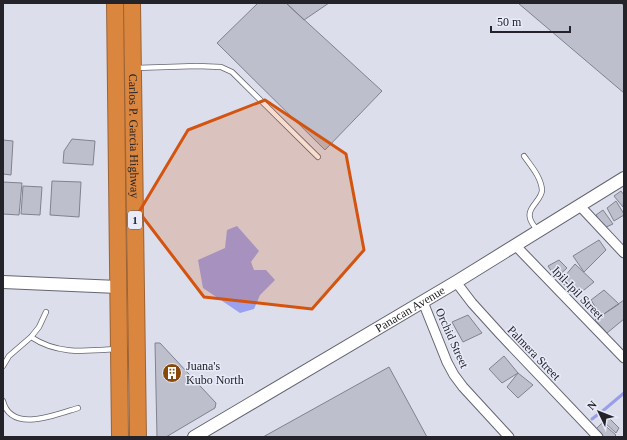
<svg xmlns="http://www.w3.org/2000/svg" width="627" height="440" font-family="Georgia,serif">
<rect width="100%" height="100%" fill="#dcdeec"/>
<path fill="#9ba1ec" d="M237 226 259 251 251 262 254 270H266L275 280 260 295 254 309 240 313 203 288 198 260 225 248 227 230Z"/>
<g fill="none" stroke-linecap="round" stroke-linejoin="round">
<path stroke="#989ee8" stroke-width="3" d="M592 419 605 409 624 393"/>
</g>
<path fill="#bdbfcc" stroke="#80828f" d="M258 3H286L382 91 325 150 217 43Z
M286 3H329L304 20Z
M518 3H621L624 6V93Z
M72 139 95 141 93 165 63 163 64 151Z
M3 140 13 141 11 175 3 174Z
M52 181 81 182 79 217 50 215Z
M3 182 22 183 19 215 3 214Z
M23 186 42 187 40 215 21 214Z
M621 191 624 195 623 207 614 196Z
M616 201 624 214V215L614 221 607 208Z
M603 210 613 224 604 228 596 215Z
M599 240 606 250 584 272 573 256Z
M559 260 567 268 556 278 548 266Z
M575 264 594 282 579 294 560 282Z
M604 290 619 304 601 316 591 300Z
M624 300V319L607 333 595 320Z
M468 315 482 333 463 342 452 322Z
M155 343H160L216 403 215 408 166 437H157Z
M504 356 518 373 502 383 489 369Z
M389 367 427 437H263Z
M518 373 533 385 518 398 507 387Z
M608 417 619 428 616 433 603 421Z
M602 423 616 435 614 437H604L596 429Z"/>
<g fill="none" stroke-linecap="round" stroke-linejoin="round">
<g stroke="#646571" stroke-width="6">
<path id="lane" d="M135 68 197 66 221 67 232 72 318 157
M524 156C531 166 541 177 542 190 542 200 527 207 530 218 531 223 535 227 538 231
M31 337C58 355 86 351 117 349
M3 366 9 356 31 337 39 327 46 312
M3 401C11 434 58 414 78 408"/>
</g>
<g stroke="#646571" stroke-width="11">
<path id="street" d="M579 205 624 253
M515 245 624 358
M456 282 472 303 501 335 598 437
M423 302 447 362 454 375 463 387 509 437"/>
</g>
<g stroke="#646571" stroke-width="14">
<g id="secondary">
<path d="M3 282 118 287"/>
<path id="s1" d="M194 437 456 282 624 178"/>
</g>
</g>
<g stroke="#9a6337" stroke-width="18">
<g id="highway">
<path d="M115 3 120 437"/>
<path id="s2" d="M132 3 138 437"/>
</g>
</g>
<use href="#lane" stroke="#fff" stroke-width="4.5"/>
<use href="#street" stroke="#fff" stroke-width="9"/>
<use href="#secondary" stroke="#fff" stroke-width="12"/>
<use href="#highway" stroke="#da863e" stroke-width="16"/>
</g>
<path fill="#d4540f" fill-opacity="0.2" stroke="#d4540f" stroke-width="3" stroke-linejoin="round" d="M265 100 346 154 364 250 312 309 204 297 139 212 188 130Z"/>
<defs>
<g id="building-disc" transform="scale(1)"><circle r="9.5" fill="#87490b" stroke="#e9ebf9"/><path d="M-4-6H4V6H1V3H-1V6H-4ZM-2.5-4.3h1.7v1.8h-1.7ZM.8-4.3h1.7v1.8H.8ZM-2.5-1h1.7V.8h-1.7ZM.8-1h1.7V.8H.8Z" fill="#fff"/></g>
</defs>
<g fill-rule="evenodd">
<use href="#building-disc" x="172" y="373"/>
</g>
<g text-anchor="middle" stroke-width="3" stroke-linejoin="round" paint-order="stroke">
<rect fill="#e9ebf9" stroke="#5e5f67" stroke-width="1" x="128" y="211" width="14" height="18" rx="3"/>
<g font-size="11" font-weight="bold" fill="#232329">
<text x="135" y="224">1</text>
</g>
<g font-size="12" fill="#232329" stroke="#e9ebf9">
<text dy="4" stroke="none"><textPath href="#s2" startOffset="133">Carlos P. Garcia Highway</textPath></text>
<text transform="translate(578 293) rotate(46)" y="4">Ipil-Ipil Street</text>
<text dy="4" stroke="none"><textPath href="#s1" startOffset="251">Panacan Avenue</textPath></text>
<text transform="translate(452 338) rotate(66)" y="4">Orchid Street</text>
<text transform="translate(534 353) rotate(46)" y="4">Palmera Street</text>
</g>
<g font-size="12" fill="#232329" stroke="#e9ebf9" text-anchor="start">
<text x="186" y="370">Juana's<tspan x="186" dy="14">Kubo North</tspan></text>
</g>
</g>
<rect width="627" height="440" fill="none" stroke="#232329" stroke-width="8"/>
<g transform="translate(599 412) rotate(313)" stroke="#e9ebf9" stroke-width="3" paint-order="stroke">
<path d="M0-3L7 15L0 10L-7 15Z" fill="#232329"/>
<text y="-6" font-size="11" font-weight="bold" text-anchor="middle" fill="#232329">N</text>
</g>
<path d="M491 26v6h79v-6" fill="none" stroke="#232329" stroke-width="2"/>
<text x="497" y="26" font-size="12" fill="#232329" stroke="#e9ebf9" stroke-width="3" paint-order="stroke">50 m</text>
</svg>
